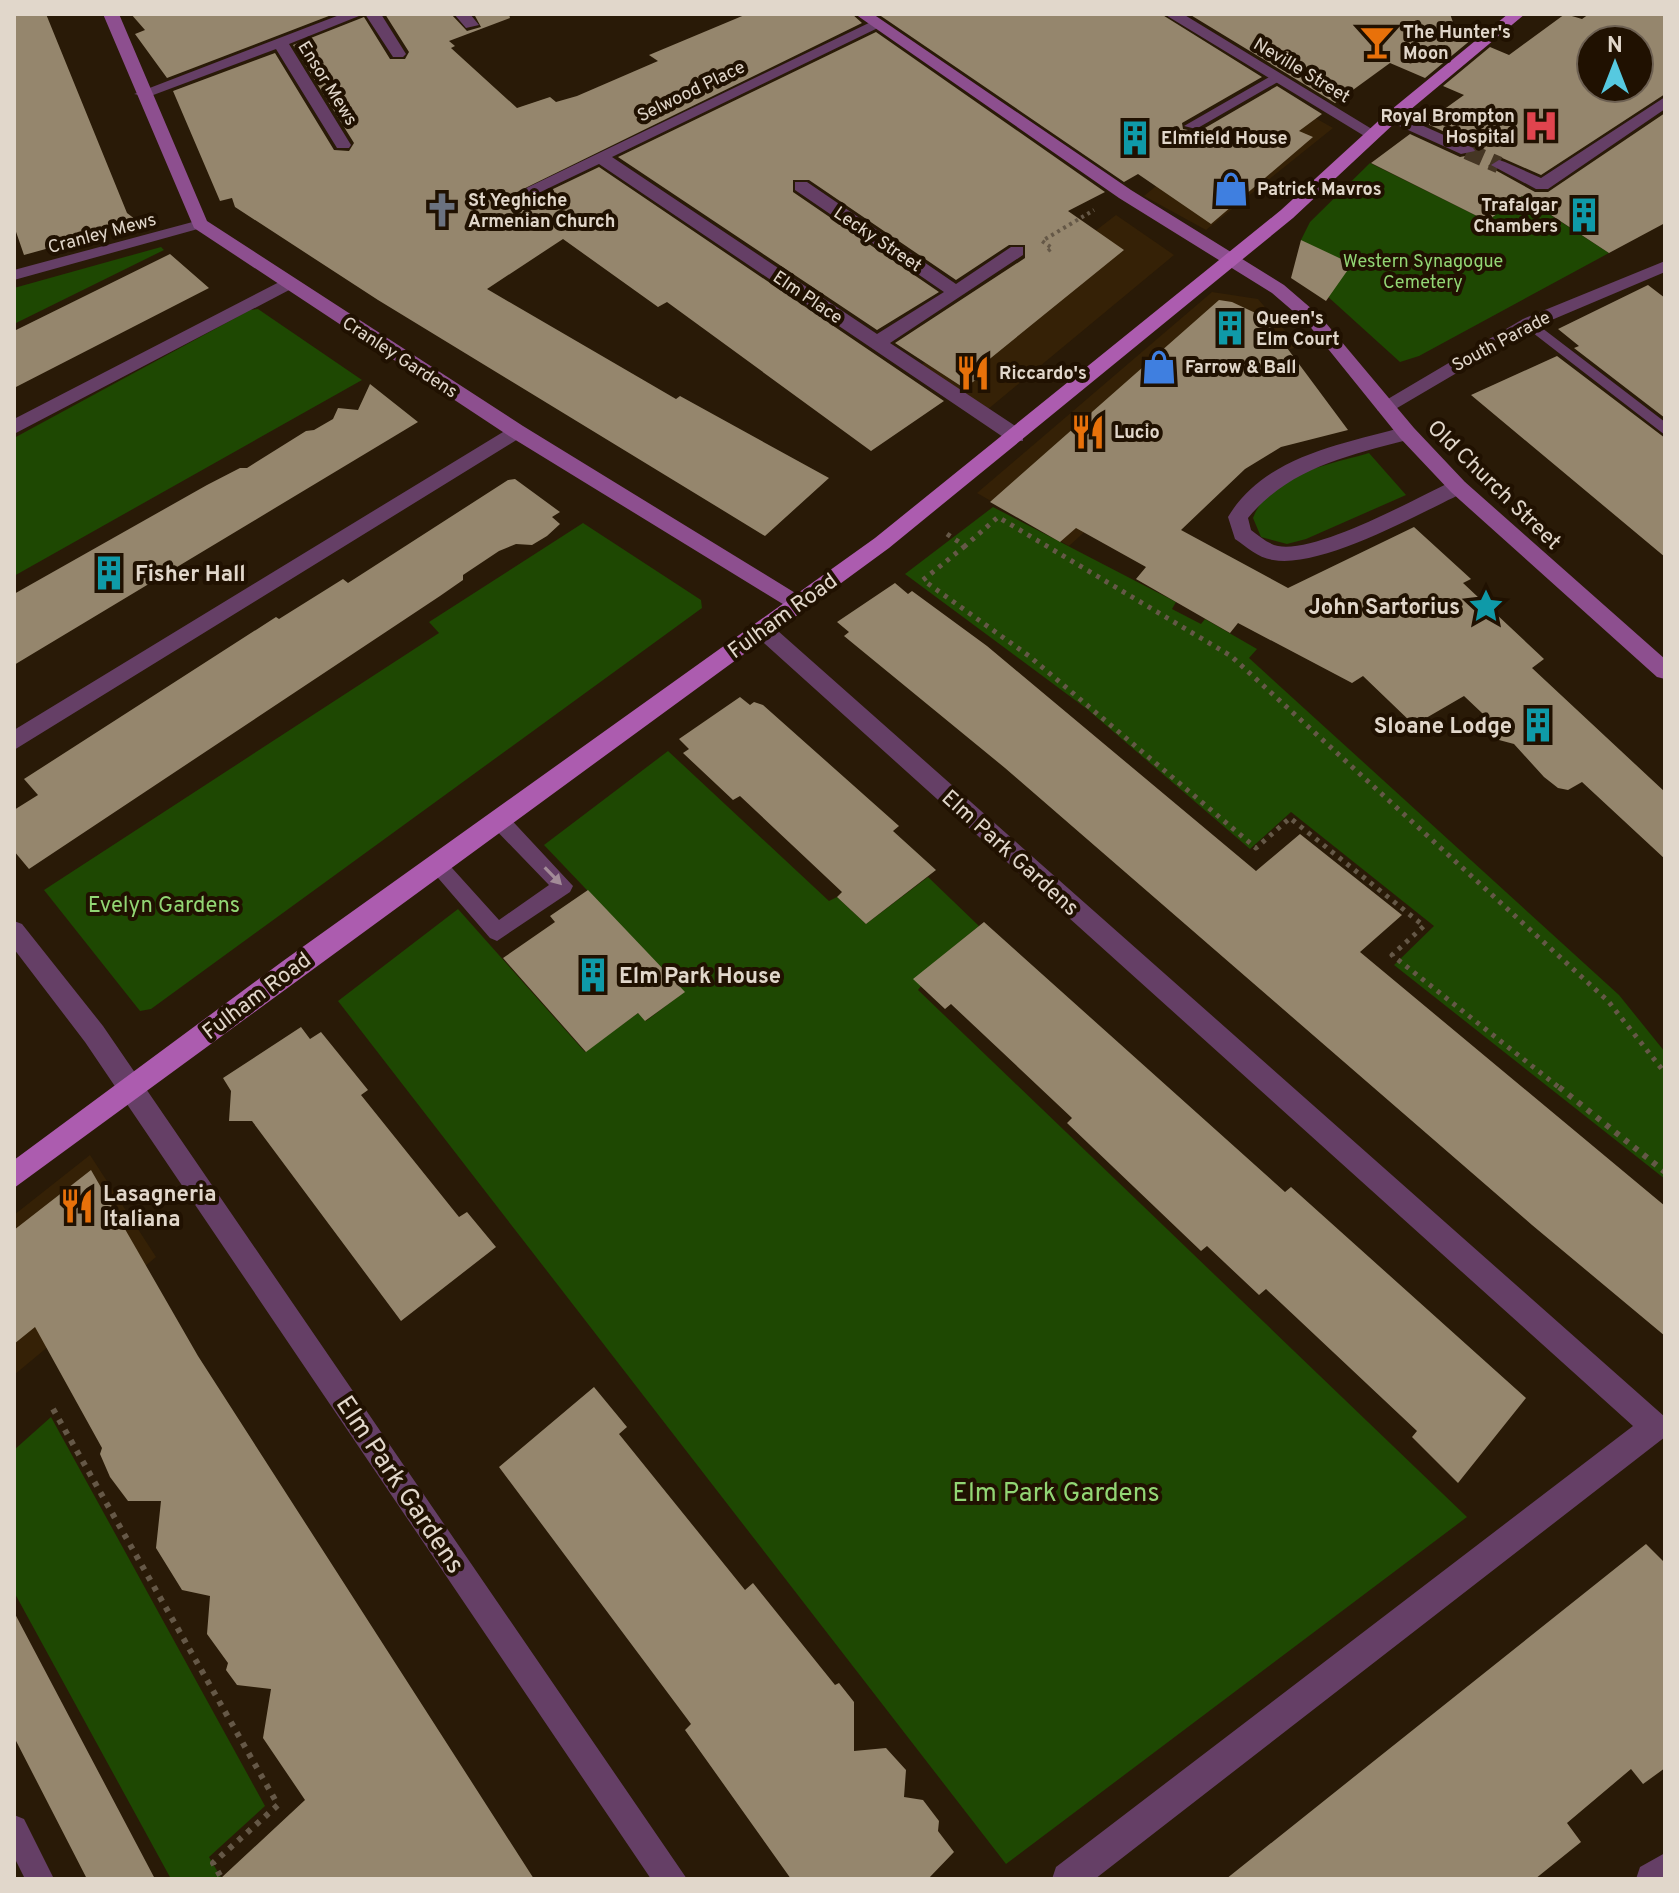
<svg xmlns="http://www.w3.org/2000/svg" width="1679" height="1893" font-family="Overpass,sans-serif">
<rect width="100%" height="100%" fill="#291a07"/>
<path fill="#352106" d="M1269 92 1333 128 1206 230 1144 196Z
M1116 215 1174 255 987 410 916 369Z
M1212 292 1258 299 1299 347 1236 361 1240 390 1069 546 977 493Z
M90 1155 156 1257 14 1375V1215Z"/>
<path fill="#1e4802" d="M1370 163 1487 221 1521 196 1609 253 1419 356 1400 362 1326 295 1349 267 1301 240 1310 222Z
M161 247 164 250 14 324V288Z
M258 309 362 380 14 576V438L250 310Z
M1369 453 1406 495 1306 539 1287 544 1261 537 1253 518C1270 473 1329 465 1369 453Z
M993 507 1176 602 1172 609 1201 624 1205 619 1257 649 1249 658 1619 995 1665 1052V1179L1394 965 1434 926 1291 812 1250 849 1087 709 905 574Z
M583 523 701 600 702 608 151 1009 140 1011 44 890 439 633 429 622Z
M668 751 829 901 837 897 866 924 928 877 979 926 914 979 921 986 918 990 1467 1517 1006 1864 338 1001 458 909 585 1052 638 1013 646 1021 684 992 544 845Z
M51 1417 265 1806 209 1857 222 1879H171L14 1592V1450Z"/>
<path fill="#95866d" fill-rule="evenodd" d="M14 14H46L127 213 140 223 24 255 14 226Z
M131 14H334L167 78 135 34 145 30Z
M385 14H451L467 31 481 27 474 14H509L510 18 449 41 455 46 451 48 517 108 550 97 556 102 577 96 658 61 649 55 747 14H852L862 23 511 195 520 202 528 201 599 167 944 401 871 451 667 302 658 307 563 239 487 289 676 399 680 396 829 478 765 536 378 300 235 207 232 198 220 201 173 91 275 53 334 150 349 151 354 143 293 45 364 17 390 59H405L409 52Z
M878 14H1161L1262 77 1182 123 1183 129 1198 132 1277 86 1322 114 1299 131 1313 137 1211 224 1138 174 1124 182Z
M1189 14H1450L1457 33 1472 39 1425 78 1390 63 1335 103Z
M1565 14 1582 19 1589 14H1665V94L1541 175 1500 157 1488 166 1535 192H1548L1665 113V223L1609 253 1522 196 1487 221 1371 163 1410 134 1460 157 1476 154 1474 145 1425 123 1464 95 1443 86 1490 47 1509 55ZM1591 40H1639V88H1591Z
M876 32 1105 192 1068 211 1124 250 981 366 989 371 964 388 895 343 1025 258V245H1009L956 280 809 180H793V192L939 292 877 330 618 157Z
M1301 240 1352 264 1326 301 1291 278Z
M170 254 209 288 14 388V331Z
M1648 285 1665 298V418L1574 348 1579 346 1558 329Z
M1219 300 1232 302 1264 317 1348 430 1281 447 1245 469 1181 530 1288 588 1414 527 1471 579 1463 583 1544 659 1532 668 1665 792V859L1582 782 1568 790 1558 788 1544 777 1514 744 1499 740 1500 730 1464 696 1414 725 1363 676 1352 683 1238 623 1230 633 1136 579 1146 567 1076 528 1060 542 990 502Z
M1557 356 1665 438V557L1471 395Z
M370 384 418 422 14 665V594L207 485 240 468H247L306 431 314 430 333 419 338 408 358 410Z
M515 479 560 512 552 517 560 524 547 536 532 545 516 544 499 551 463 575V580L440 596 29 869 14 851V810L38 795 24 779 276 617 279 619 343 579 348 583 508 480Z
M895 583 908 594 912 591 987 646 1256 871 1300 834 1402 915 1360 952 1665 1206V1336L1532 1225 1005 768 844 636 849 632 837 622Z
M740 697 750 705 754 702 763 705 899 826 893 831 936 870 866 924 837 897 842 892 740 796 733 800 683 753 689 749 679 739Z
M588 890 685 992 645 1021 638 1013 586 1052 503 958 555 922 550 916Z
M984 922 1285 1192 1291 1187 1526 1398 1458 1483 1412 1437 1417 1431 1266 1289 1259 1295 1207 1246 1201 1251 1067 1123 1072 1118 951 1004 945 1009 913 979Z
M301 1027 310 1039 321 1032 368 1090 361 1095 459 1217 467 1212 496 1247 401 1321 252 1121H229L231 1091 223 1078Z
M91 1170 198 1356 534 1879H220L305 1800 263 1738 271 1689 237 1685 226 1670 228 1663 207 1634 210 1596 182 1590 156 1548 161 1501H128L110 1477 100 1454 102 1448 35 1327 14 1344V1230Z
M594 1387 627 1427 619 1434 745 1590 753 1583 835 1685 839 1683 854 1702V1751L886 1748 906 1770 904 1797 923 1800 939 1821 938 1831 954 1852 928 1879H791L685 1730 691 1724 499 1467Z
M1646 1544 1665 1563V1768L1643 1784 1631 1769 1567 1823 1581 1842 1535 1879H1226Z
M14 1612 71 1720 155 1879H87L14 1737Z"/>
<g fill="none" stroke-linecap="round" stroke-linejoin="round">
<path stroke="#453624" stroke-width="17" stroke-dasharray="17 9" stroke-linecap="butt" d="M1467 151 1499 165"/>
<path stroke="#655847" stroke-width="4" stroke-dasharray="3 4" stroke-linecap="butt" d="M1048 251 1052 248 1042 241 1094 210"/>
<path stroke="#655847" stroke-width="5" stroke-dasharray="4 6" stroke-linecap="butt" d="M947 534 965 546 998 517 1231 656 1608 1001 1665 1073
M965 546 923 580 1029 656 1256 848 1290 818 1424 926 1392 955 1561 1089"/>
<path stroke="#655847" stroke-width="6" stroke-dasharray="5 7" stroke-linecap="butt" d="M1559 1087 1665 1172
M53 1409 278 1805 213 1863 222 1879"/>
<path fill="#653f66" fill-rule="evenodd" d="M1271 76 1283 79 1196 129 1184 126Z
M200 220 205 221V227L14 280V270Z
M1529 318 1665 422V435L1524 326 1522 323Z
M499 812 506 814 573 886 570 892 497 941 490 938 426 864 429 858H443L499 920 549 885 492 826 490 820 492 814Z
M14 1815 24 1819 54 1879H25L14 1857Z"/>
<path fill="#653f66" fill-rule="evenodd" d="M342 14H364L289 44 351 145 349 148H337L276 49 148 97 134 94Z
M365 14H381L406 54 403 57H393Z
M454 14H470L479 25 466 28Z
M1164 14H1183L1380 134 1366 137Z
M873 21 886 24 612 157 877 334 944 292 795 190V182H807L956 284 1011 247H1023V255L890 343 1023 431V441H1009L599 164 528 198 522 199 514 194Z
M1665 97V109L1548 189H1536L1491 165 1499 160 1505 162 1541 178Z
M1392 112 1473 148 1475 151 1461 154 1386 120V114Z
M1665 261V272L1535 327 1392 411H1378L1376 406 1523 319Z
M287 278 293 280V288L14 434V419Z
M516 424 526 431 523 436 14 750V730Z
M1407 426 1417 433 1414 438C1352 455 1291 466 1248 518L1251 530C1259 536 1268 544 1278 546 1318 553 1412 500 1451 482H1465L1468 487 1465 492C1420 513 1321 569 1273 560 1258 558 1247 547 1235 539L1228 517C1265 455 1344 444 1407 426Z
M762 621 769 623 1665 1417V1437L1095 1879H1052L1056 1867 1633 1426 755 635 752 629Z
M14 921 22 924 103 1026 687 1879H651L85 1042 14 949Z
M1665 1853V1879H1636L1640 1867Z"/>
<path fill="#8d4f8f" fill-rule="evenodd" d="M103 14H119L207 221 523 426 805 599 808 604 805 609H791L509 436 194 228Z
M855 14H873L1131 190 1284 285 1320 316 1414 428 1465 482 1665 659V679L1657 677 1451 492 1400 438 1308 324 1272 293 1119 198Z"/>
<path fill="#ac5caf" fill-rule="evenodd" d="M1508 14H1525L1398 120 1293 218 889 548 14 1188V1160L283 961 875 538 1281 210 1386 114Z"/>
</g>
<defs><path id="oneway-solid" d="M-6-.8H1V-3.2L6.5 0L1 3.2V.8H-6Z" transform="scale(2)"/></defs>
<use fill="#a38b98" href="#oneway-solid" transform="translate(553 876) rotate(46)"/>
<defs>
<g id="bar-bare" transform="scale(2.76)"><path d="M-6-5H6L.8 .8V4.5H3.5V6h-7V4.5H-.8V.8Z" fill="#e8710a" stroke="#201101" stroke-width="2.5" paint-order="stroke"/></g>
<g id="hospital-bare" transform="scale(2.76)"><path d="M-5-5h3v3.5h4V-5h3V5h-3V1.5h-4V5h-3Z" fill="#e0444e" stroke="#201101" stroke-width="2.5" paint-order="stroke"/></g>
<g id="building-bare" transform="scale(2.76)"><path d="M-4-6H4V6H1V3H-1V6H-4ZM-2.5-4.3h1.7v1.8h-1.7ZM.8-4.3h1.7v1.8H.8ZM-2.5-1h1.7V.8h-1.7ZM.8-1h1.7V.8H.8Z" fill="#0f9aa8" stroke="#201101" stroke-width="2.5" paint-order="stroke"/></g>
<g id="shop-bare" transform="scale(2.76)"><path d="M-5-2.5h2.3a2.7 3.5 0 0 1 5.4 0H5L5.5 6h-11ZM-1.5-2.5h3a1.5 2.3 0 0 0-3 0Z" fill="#3f7fe0" stroke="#201101" stroke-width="2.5" paint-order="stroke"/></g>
<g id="church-bare" transform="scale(2.76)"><path d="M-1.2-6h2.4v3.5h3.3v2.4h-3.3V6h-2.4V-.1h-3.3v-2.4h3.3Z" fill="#6b7280" stroke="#201101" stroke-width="2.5" paint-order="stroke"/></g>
<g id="restaurant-bare" transform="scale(2.76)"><path d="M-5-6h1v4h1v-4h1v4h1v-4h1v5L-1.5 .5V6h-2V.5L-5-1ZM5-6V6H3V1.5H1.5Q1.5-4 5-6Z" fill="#e8710a" stroke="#201101" stroke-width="2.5" paint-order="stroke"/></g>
<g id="sight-bare" transform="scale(2.76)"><path d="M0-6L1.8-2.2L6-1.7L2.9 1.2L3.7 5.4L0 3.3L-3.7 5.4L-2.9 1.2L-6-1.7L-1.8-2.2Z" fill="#0f9aa8" stroke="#201101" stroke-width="2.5" paint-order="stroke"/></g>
</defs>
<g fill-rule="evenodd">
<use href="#bar-bare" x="1377" y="42"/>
<use href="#hospital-bare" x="1541" y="126"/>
<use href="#building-bare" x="1135" y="138"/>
<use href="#shop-bare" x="1231" y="189"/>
<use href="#church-bare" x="442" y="210"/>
<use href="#building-bare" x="1584" y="215"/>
<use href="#building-bare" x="1230" y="328"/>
<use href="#shop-bare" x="1159" y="367"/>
<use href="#restaurant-bare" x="973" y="373"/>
<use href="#restaurant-bare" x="1088" y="432"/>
<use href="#building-bare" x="109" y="573"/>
<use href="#sight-bare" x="1486" y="606"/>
<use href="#building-bare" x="1538" y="725"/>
<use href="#building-bare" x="593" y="975"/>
<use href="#restaurant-bare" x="77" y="1206"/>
</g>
<g text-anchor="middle" stroke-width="8" stroke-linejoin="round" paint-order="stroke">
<g font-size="18" font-weight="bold" fill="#e1d7cb" stroke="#201101" text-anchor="start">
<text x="1403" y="38">The Hunter's<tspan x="1403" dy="21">Moon</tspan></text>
<text x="1515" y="122" text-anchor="end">Royal Brompton<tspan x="1515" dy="21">Hospital</tspan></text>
<text x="1161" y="144">Elmfield House</text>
<text x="1257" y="195">Patrick Mavros</text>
<text x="468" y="206">St Yeghiche<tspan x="468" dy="21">Armenian Church</tspan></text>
<text x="1558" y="211" text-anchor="end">Trafalgar<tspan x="1558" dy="21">Chambers</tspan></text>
<text x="1256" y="324">Queen's<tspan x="1256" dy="21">Elm Court</tspan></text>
<text x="1185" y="373">Farrow &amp; Ball</text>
<text x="999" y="379">Riccardo's</text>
<text x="1114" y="438">Lucio</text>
</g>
<g font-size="18" fill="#e1d7cb" stroke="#201101">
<text transform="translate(1302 70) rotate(31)" y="6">Neville Street</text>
<text transform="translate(328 83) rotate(58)" y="6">Ensor Mews</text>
<text transform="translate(691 91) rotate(-26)" y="6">Selwood Place</text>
<text transform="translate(102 233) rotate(-15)" y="6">Cranley Mews</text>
<text transform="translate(878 239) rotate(34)" y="6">Lecky Street</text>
<text transform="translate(808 297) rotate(34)" y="6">Elm Place</text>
<text transform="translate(1501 341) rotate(-28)" y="6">South Parade</text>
<text transform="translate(400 357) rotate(33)" y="6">Cranley Gardens</text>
</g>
<g font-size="18" fill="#92d674" stroke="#201101">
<text x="1423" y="267">Western Synagogue<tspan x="1423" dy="21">Cemetery</tspan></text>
</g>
<g font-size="22" fill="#e1d7cb" stroke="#201101">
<text transform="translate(1495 484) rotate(44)" y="8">Old Church Street</text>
<text transform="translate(782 615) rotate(-36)" y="8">Fulham Road</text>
<text transform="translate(1011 852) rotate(42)" y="8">Elm Park Gardens</text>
<text transform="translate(256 995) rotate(-37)" y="8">Fulham Road</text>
</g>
<g font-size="22" font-weight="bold" fill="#e1d7cb" stroke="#201101" text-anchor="start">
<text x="135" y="581">Fisher Hall</text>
<text x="1460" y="614" text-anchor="end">John Sartorius</text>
<text x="1512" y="733" text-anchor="end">Sloane Lodge</text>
<text x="619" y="983">Elm Park House</text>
<text x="103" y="1201">Lasagneria<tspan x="103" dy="25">Italiana</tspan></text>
</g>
<g font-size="22" fill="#92d674" stroke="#201101">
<text x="164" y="912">Evelyn Gardens</text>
</g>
<g font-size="26" fill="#e1d7cb" stroke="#201101">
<text transform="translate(401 1484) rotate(56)" y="9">Elm Park Gardens</text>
</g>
<g font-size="26" fill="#92d674" stroke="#201101">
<text x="1056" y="1501">Elm Park Gardens</text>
</g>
</g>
<rect width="1679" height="1893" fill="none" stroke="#e1d7cb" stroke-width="32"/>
<g transform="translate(1615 64)"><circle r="38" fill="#201101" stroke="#6d6052" stroke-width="2"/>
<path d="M0-6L14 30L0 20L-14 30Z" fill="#56c9e0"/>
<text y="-12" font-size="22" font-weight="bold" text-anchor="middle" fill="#e1d7cb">N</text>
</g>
</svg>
